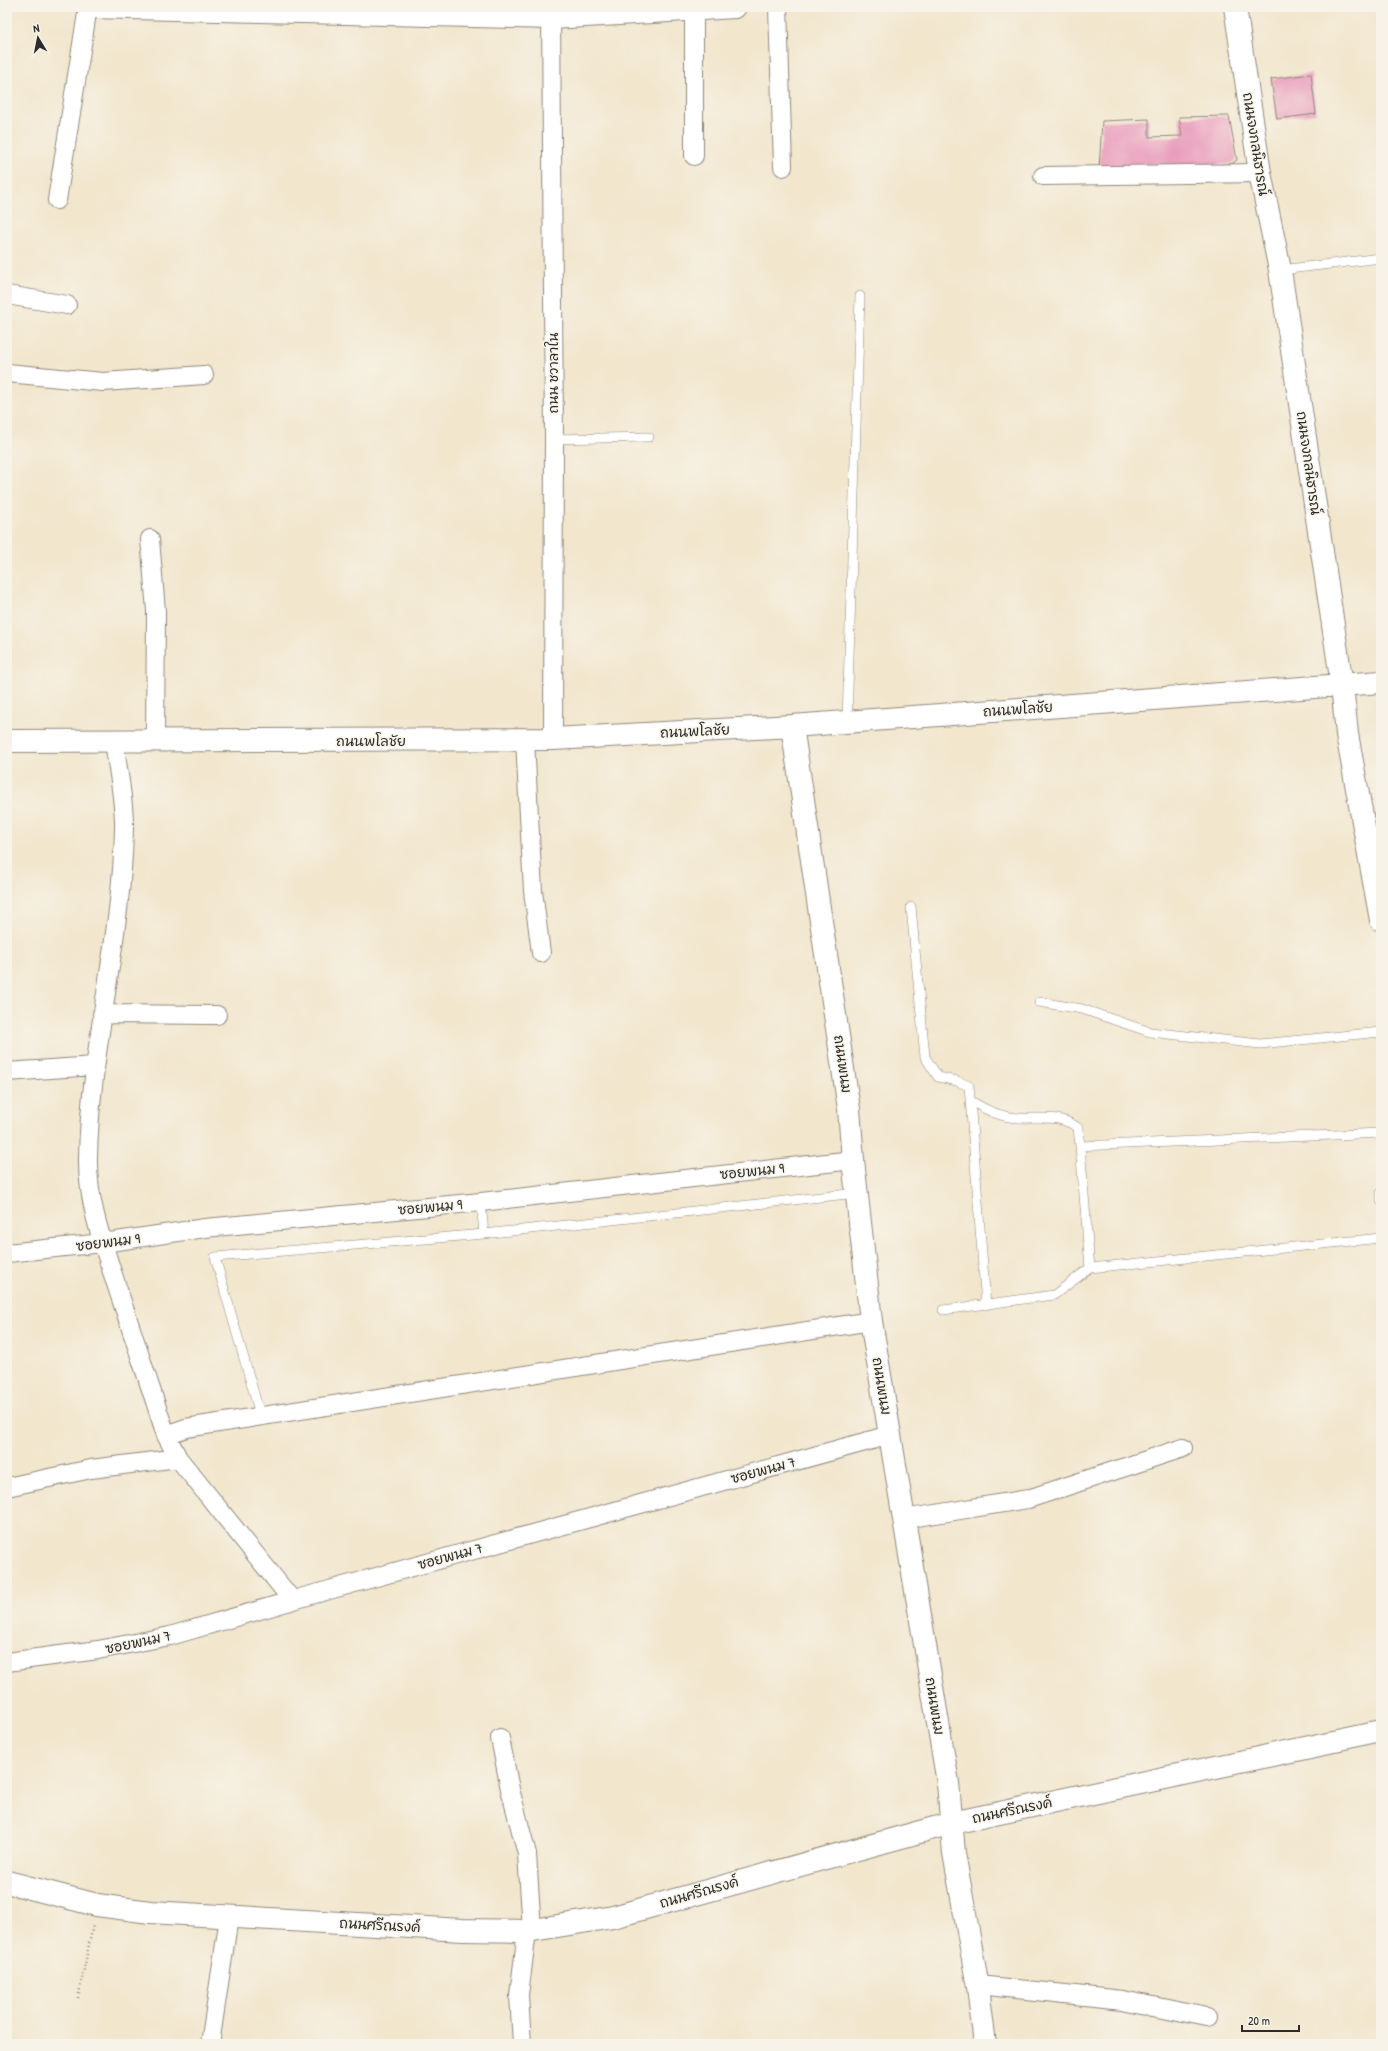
<svg xmlns="http://www.w3.org/2000/svg" width="1388" height="2051" font-family="'Patrick Hand','Playpen Sans Thai',sans-serif">
<rect width="100%" height="100%" fill="#f7f3e8"/>
<filter id="ink" filterUnits="userSpaceOnUse"><feTurbulence type="fractalNoise" baseFrequency=".025" numOctaves="2"/><feDisplacementMap in="SourceGraphic" scale="8" xChannelSelector="R" yChannelSelector="G"/><feConvolveMatrix kernelMatrix="1 2 1 2 8 2 1 2 1" color-interpolation-filters="sRGB"/></filter>
<filter id="wash" filterUnits="userSpaceOnUse"><feTurbulence type="fractalNoise" baseFrequency=".012" numOctaves="4" result="noise"/><feDisplacementMap in="SourceGraphic" scale="16" xChannelSelector="R" yChannelSelector="G"/><feGaussianBlur stdDeviation="0.9" result="paint"/><feColorMatrix in="noise" values="0 0 0 0 0 0 0 0 0 0 0 0 0 0 0 0 0 1.4 0 .05"/><feComposite in="paint" operator="in"/></filter>
<g filter="url(#wash)">
<rect width="100%" height="100%" fill="#f2e6cd"/>
<g id="blocks">
<path fill="#e897b9" d="M1311 74 1316 114 1277 119 1271 79Z
M1229 116 1237 160 1231 164 1099 169 1102 121 1149 119V137L1182 136 1179 117Z"/>
</g>
</g>
<g filter="url(#ink)">
<use href="#blocks" fill-opacity="0" stroke="#8e887c" stroke-width="1"/>
<g fill="none" stroke-linecap="round" stroke-linejoin="round">
<g stroke="#8e887c" stroke-width="10">
<path id="lane" d="M1280 270 1381 258
M554 439 649 437
M847 722 860 296
M911 907 925 1057 938 1077 957 1081 969 1086 986 1305
M1039 1002 1082 1009 1150 1032 1260 1044 1381 1032
M971 1101C986 1110 1000 1117 1018 1118 1039 1119 1061 1114 1078 1128L1080 1146
M1381 1133 1080 1146 1090 1268 1381 1238
M1381 1193V1201
M481 1202 484 1234
M943 1310 1054 1295 1090 1268
M261 1418 215 1257 484 1234 857 1193"/>
</g>
<g stroke="#8e887c" stroke-width="20">
<path id="street" d="M551 7 554 439 553 739
M778 7 783 167
M694 9V156
M1043 176 1260 173
M57 200 88 7
M7 295 67 305
M7 373 103 382 204 375
M150 539 156 611 155 741
M114 740C117 767 125 802 124 829 122 939 90 1047 88 1158 87 1204 105 1249 119 1293 135 1340 150 1387 166 1435L178 1458 292 1600
M525 740 533 891 541 953
M102 1014 217 1015
M7 1072 95 1066
M7 1253 103 1243 205 1228 481 1202 853 1160
M166 1435 186 1428 871 1321
M7 1487 91 1469 178 1458
M904 1519 1028 1499 1183 1448
M7 1662 98 1650 170 1636 304 1597 890 1435
M500 1738 510 1789 527 1854 532 1930
M978 1987 988 1986 1123 2000 1207 2017
M210 2044 229 1917
M522 2044 519 1995 527 1931"/>
</g>
<g stroke="#8e887c" stroke-width="24">
<path id="secondary" d="M90 7 552 18 735 7
M1235 7 1260 173 1280 270 1342 685 1347 734 1381 920
M792 726 849 1109 853 1160 871 1321 948 1783 954 1853 978 1987 985 2044
M7 741 553 739 792 726 1381 682
M7 1882 97 1905 150 1912 463 1930 527 1931 613 1917 952 1823 1381 1732"/>
</g>
<path stroke="#8e887c" stroke-width="2.5" stroke-dasharray="1 3" stroke-linecap="butt" d="M78 1998 93 1925"/>
<use href="#lane" stroke="#fff" stroke-width="9"/>
<use href="#street" stroke="#fff" stroke-width="18"/>
<use href="#secondary" stroke="#fff" stroke-width="22"/>
</g>
</g>
<g text-anchor="middle" stroke-width="3" stroke-linejoin="round" paint-order="stroke">
<g font-size="14" fill="#2b2b2b" stroke="#f7f3e8">
<text transform="translate(1256 144) rotate(81)" y="5">ถนนจงกลนิธารณ์</text>
<text transform="translate(553 373) rotate(-90)" y="5">ถนน ชวาลาใน</text>
<text transform="translate(1309 463) rotate(82)" y="5">ถนนจงกลนิธารณ์</text>
<text transform="translate(1018 709) rotate(-4)" y="5">ถนนพโลชัย</text>
<text transform="translate(695 731) rotate(-3)" y="5">ถนนพโลชัย</text>
<text x="371" y="746">ถนนพโลชัย</text>
<text transform="translate(843 1064) rotate(82)" y="5">ถนนพนม</text>
<text transform="translate(752 1171) rotate(-6)" y="5">ซอยพนม 9</text>
<text transform="translate(430 1207) rotate(-5)" y="5">ซอยพนม 9</text>
<text transform="translate(108 1242) rotate(-7)" y="5">ซอยพนม 9</text>
<text transform="translate(882 1386) rotate(81)" y="5">ถนนพนม</text>
<text transform="translate(763 1470) rotate(-15)" y="5">ซอยพนม 7</text>
<text transform="translate(450 1556) rotate(-15)" y="5">ซอยพนม 7</text>
<text transform="translate(138 1642) rotate(-12)" y="5">ซอยพนม 7</text>
<text transform="translate(935 1706) rotate(81)" y="5">ถนนพนม</text>
<text transform="translate(1012 1810) rotate(-12)" y="5">ถนนศรีณรงค์</text>
<text transform="translate(699 1892) rotate(-16)" y="5">ถนนศรีณรงค์</text>
<text transform="translate(380 1925) rotate(3)" y="5">ถนนศรีณรงค์</text>
</g>
</g>
<rect width="1388" height="2051" fill="none" stroke="#f7f3e8" stroke-width="24"/>
<g transform="translate(38 38) rotate(350)" stroke="#f7f3e8" stroke-width="3" paint-order="stroke">
<path d="M0-3L7 15L0 10L-7 15Z" fill="#2b2b2b"/>
<text y="-6" font-size="11" font-weight="bold" text-anchor="middle" fill="#2b2b2b">N</text>
</g>
<path d="M1242 2025v6h57v-6" fill="none" stroke="#2b2b2b" stroke-width="2"/>
<text x="1248" y="2025" font-size="12" fill="#2b2b2b" stroke="#f7f3e8" stroke-width="3" paint-order="stroke">20 m</text>
</svg>
